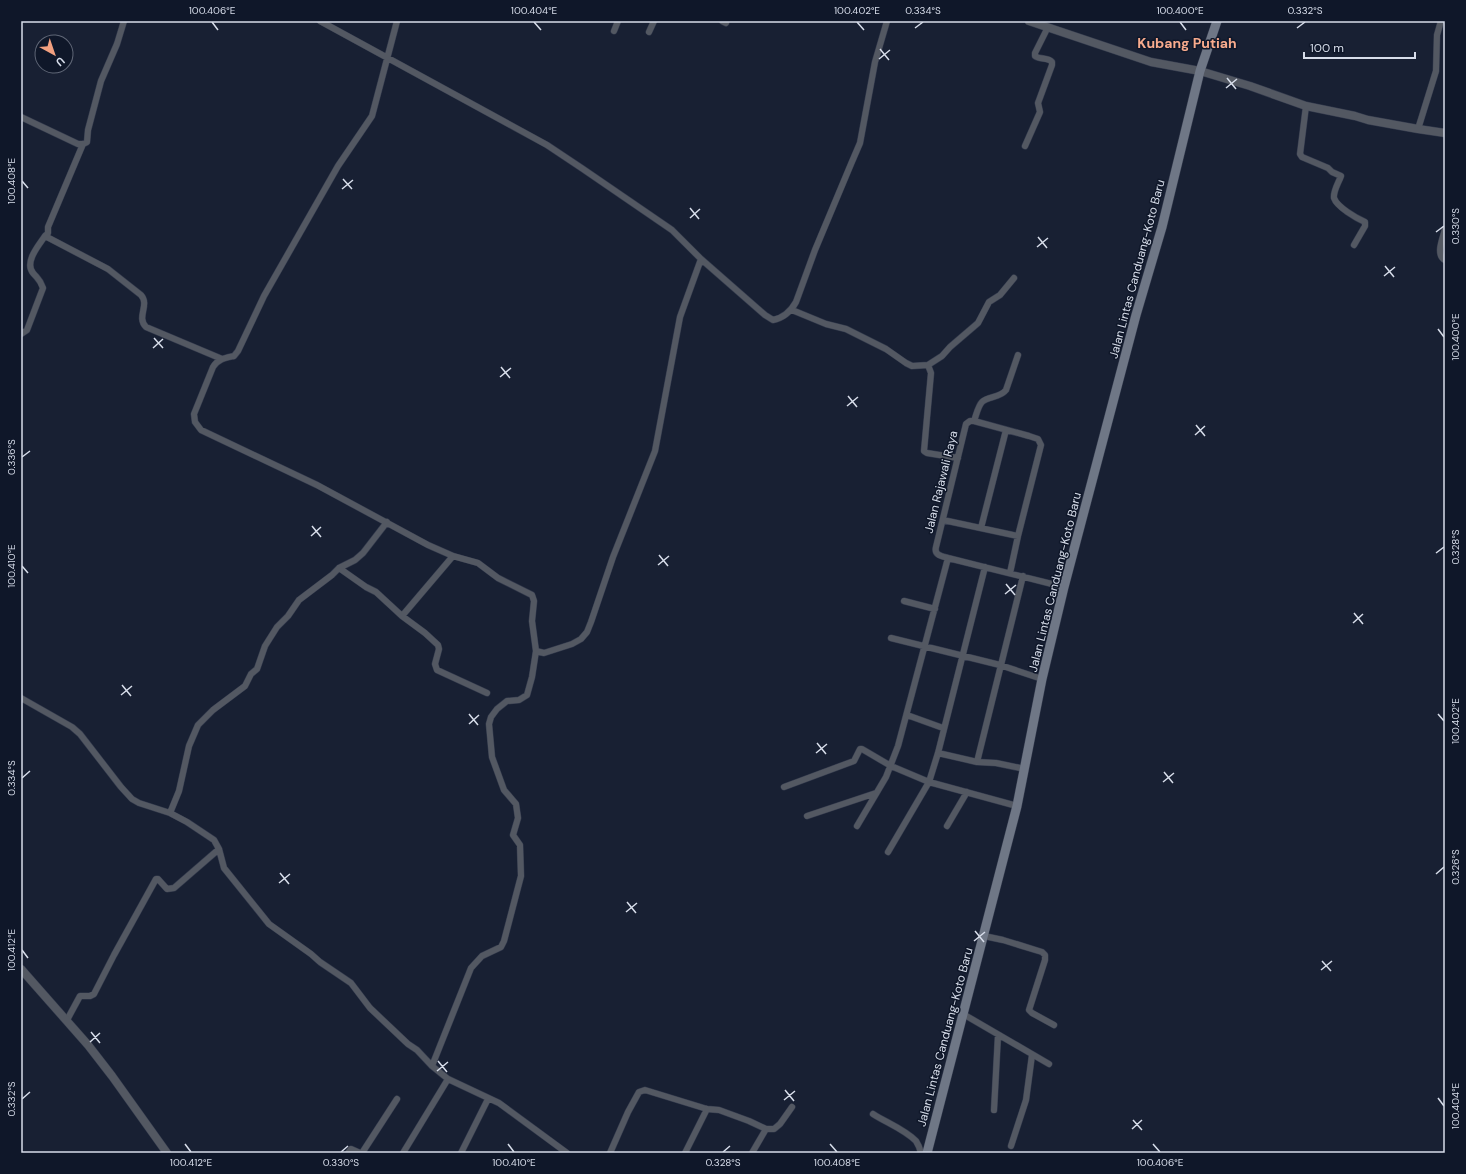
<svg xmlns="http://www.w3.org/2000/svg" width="1466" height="1174" font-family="'DM Sans',sans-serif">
<rect width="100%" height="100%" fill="#182033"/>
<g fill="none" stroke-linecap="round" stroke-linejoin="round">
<g stroke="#333a4d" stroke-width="7">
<path id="minor" d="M320 21 547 145 583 169 672 230 701 259 765 315 773 320C783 318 791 311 796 302L815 250 851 164 860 143 875 62 887 21
M397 21 372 116 338 166 264 296 238 351 234 356C225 358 218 359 213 367L194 414 195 422 201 430 317 485 428 545 453 556 478 563 498 578 532 595 534 601 532 621 536 651 532 677 527 695 519 700 507 701 497 709 491 717 489 724 492 757 504 790 516 804 518 818 513 835 520 845 521 876 504 941 501 947 482 956 471 968 432 1066
M722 21 726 23
M614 31 618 21
M649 32 654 21
M1306 106 1300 154 1302 157 1328 168 1332 172 1341 176C1339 182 1333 191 1334 198 1337 207 1356 218 1365 222V226L1354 245
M21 117 78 144H83L87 142 88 130 101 81 117 44 124 21
M1418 129 1436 71 1437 35 1441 21
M83 144 48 227V233L45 236 108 269 141 295C150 305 136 317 146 327L222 359
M1025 146 1040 112 1038 103 1052 65V62C1048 57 1040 60 1035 56V53L1048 27
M1445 229C1443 238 1435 255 1445 260
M792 310 826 324 846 329 886 349 906 363 912 366 928 365 931 373 924 451 927 453 958 458
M21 334 27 330 43 288C40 279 38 279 33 273 24 262 39 245 45 236
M928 365 942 356 950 347 978 323 989 302 1000 295 1014 278
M974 421C976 416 978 406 982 402 988 396 1000 398 1006 390L1018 355
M943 520 1018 536
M981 528 1006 430
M339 568 366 587 376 592 402 616 425 633 438 645 439 649 435 664 437 670 487 693
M1010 573 1018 536 1041 445 1038 439 1029 436 974 421H970L966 424 936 547C934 555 941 556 948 558L1064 587
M904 601 935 609
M402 616 453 556
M891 638 1000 665 1042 679
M536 651 544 653 572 644 581 639 587 632 591 622 613 557 655 451 680 317 701 259
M21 698 72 727 80 734 121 787 132 799 139 803 170 813 187 822 214 840 219 849 224 868 269 924 311 954 320 962 351 983 370 1008 408 1044 417 1050 432 1066 448 1079 499 1103 567 1153
M907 715 943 728
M938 753 977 762 996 763 1025 769
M977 762 1023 576
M784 787 854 761 860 749H862L891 766 929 782 1017 806
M170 813 179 791 189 746 198 725 213 710 245 686 251 674 257 669 265 646 277 627 288 616 299 600 332 575 339 568 355 560 363 553 387 522
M807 816 876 793
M857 826 886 777 898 746 948 558
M947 826 967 792
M888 852 929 782 938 753 985 567
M984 936 1003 940 1042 952 1045 955V960L1029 1010 1032 1013 1054 1025
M963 1014 1049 1064
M67 1020 80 996H90L94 994 114 955 156 879H158L167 889 174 888 219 849
M994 1110 998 1035
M873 1114C887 1123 904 1129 916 1141 918 1144 920 1149 921 1153
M1011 1146 1026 1100 1032 1055
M348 1153 351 1149 360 1153
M362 1153 397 1099
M403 1153 448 1079
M461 1153 488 1099
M610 1153 628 1112 639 1092 645 1090 707 1109 719 1110 749 1121 766 1129H774L780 1124 792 1107
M685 1153 707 1109
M752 1153 766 1129"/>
</g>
<g stroke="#333a4d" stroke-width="9">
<path id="tertiary" d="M1029 21 1151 62 1200 71 1250 86 1306 106 1355 116 1368 120 1418 129 1445 133
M21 969 88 1045 112 1076 167 1153"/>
</g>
<g stroke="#333a4d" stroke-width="10">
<path id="secondary" d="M927 1153 1017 806 1042 679 1064 587 1136 315 1162 227 1200 71 1217 21"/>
</g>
<use href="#minor" stroke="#535862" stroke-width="6"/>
<use href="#tertiary" stroke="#535862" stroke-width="8"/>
<use href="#secondary" stroke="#6f7786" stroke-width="9"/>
</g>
<path fill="none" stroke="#d7ddea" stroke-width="1.5" d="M212 22 218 30M534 22 541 30M857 22 864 30M1180 22 1186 30M915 28 923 22M1297 28 1305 22M880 49 889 60M879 59 890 50M1227 78 1236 89M1226 88 1237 79M343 179 352 189M22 181 28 188M342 189 353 180M690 208 699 219M690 218 700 209M1436 232 1444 226M1038 237 1047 248M1037 247 1048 238M1385 266 1394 277M1384 276 1395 267M1438 329 1444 337M154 338 163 348M153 348 163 339M501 367 510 378M500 377 511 368M848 396 857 407M847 406 858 397M1196 425 1205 436M1195 435 1205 426M22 457 30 451M312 526 321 537M311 536 321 527M1436 553 1444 547M659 555 668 566M658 565 669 556M22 566 28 573M1006 584 1015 595M1005 594 1016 585M1354 613 1363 624M1353 623 1363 614M122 685 131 696M121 695 132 686M469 714 478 725M1438 714 1444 721M469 724 479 715M817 743 826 754M816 753 827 744M1164 772 1173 783M22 778 30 771M1163 782 1174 773M280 873 289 884M1436 874 1444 867M279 883 290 874M627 902 636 913M626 912 637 903M975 931 984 942M974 941 985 932M22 950 28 958M1322 961 1331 971M1321 970 1332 961M91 1032 100 1043M90 1042 100 1033M438 1061 447 1072M437 1071 448 1062M785 1090 794 1101M1438 1098 1444 1106M22 1099 30 1092M784 1100 795 1091M1133 1120 1142 1130M1132 1129 1142 1120M185 1144 191 1152M508 1144 514 1152M830 1144 837 1152M1153 1144 1160 1152M341 1152 348 1146M723 1152 730 1146"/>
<g text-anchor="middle" stroke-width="3" stroke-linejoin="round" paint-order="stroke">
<g font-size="12" fill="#d7ddea" stroke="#0f1729">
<text transform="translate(1137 269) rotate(-75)" y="4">Jalan Lintas Canduang-Koto Baru</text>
<text transform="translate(941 482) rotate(-76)" y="4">Jalan Rajawali Raya</text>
<text transform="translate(1055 582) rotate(-76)" y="4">Jalan Lintas Canduang-Koto Baru</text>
<text transform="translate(945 1037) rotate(-75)" y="4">Jalan Lintas Canduang-Koto Baru</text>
</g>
<g font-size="14" font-weight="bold" fill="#f8ab8d" stroke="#0f1729">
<text x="1187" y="48">Kubang Putiah</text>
</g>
</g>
<rect width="1466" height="1174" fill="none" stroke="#0f1729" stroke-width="44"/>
<g transform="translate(54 54) rotate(140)"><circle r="19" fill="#0f1729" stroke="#5f6676"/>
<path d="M0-3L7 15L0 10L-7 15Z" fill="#f2a080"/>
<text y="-6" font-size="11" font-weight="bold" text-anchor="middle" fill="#d7ddea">U</text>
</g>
<path d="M1304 52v6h111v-6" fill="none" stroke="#d7ddea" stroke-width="2"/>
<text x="1310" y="52" font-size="12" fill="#d7ddea" stroke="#0f1729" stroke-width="3" paint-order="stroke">100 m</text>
<rect x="22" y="22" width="1422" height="1130" fill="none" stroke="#d7ddea" stroke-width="1.5"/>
<g font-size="10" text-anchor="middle" fill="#d7ddea">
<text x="212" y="14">100.406°E</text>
<text x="534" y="14">100.404°E</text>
<text x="857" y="14">100.402°E</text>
<text x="923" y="14">0.334°S</text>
<text x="1180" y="14">100.400°E</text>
<text x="1305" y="14">0.332°S</text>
<text transform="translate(11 181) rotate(-90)" y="4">100.408°E</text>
<text transform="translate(1455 226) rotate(-90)" y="4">0.330°S</text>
<text transform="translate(1455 337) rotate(-90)" y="4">100.400°E</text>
<text transform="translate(11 457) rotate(-90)" y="4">0.336°S</text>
<text transform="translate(1455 547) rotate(-90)" y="4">0.328°S</text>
<text transform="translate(11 566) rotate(-90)" y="4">100.410°E</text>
<text transform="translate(1455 721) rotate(-90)" y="4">100.402°E</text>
<text transform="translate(11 778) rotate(-90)" y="4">0.334°S</text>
<text transform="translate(1455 867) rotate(-90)" y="4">0.326°S</text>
<text transform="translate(11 950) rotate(-90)" y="4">100.412°E</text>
<text transform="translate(11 1099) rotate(-90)" y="4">0.332°S</text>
<text transform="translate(1455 1106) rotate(-90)" y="4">100.404°E</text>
<text x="191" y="1166">100.412°E</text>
<text x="341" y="1166">0.330°S</text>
<text x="514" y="1166">100.410°E</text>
<text x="723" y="1166">0.328°S</text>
<text x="837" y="1166">100.408°E</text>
<text x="1160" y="1166">100.406°E</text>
</g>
</svg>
